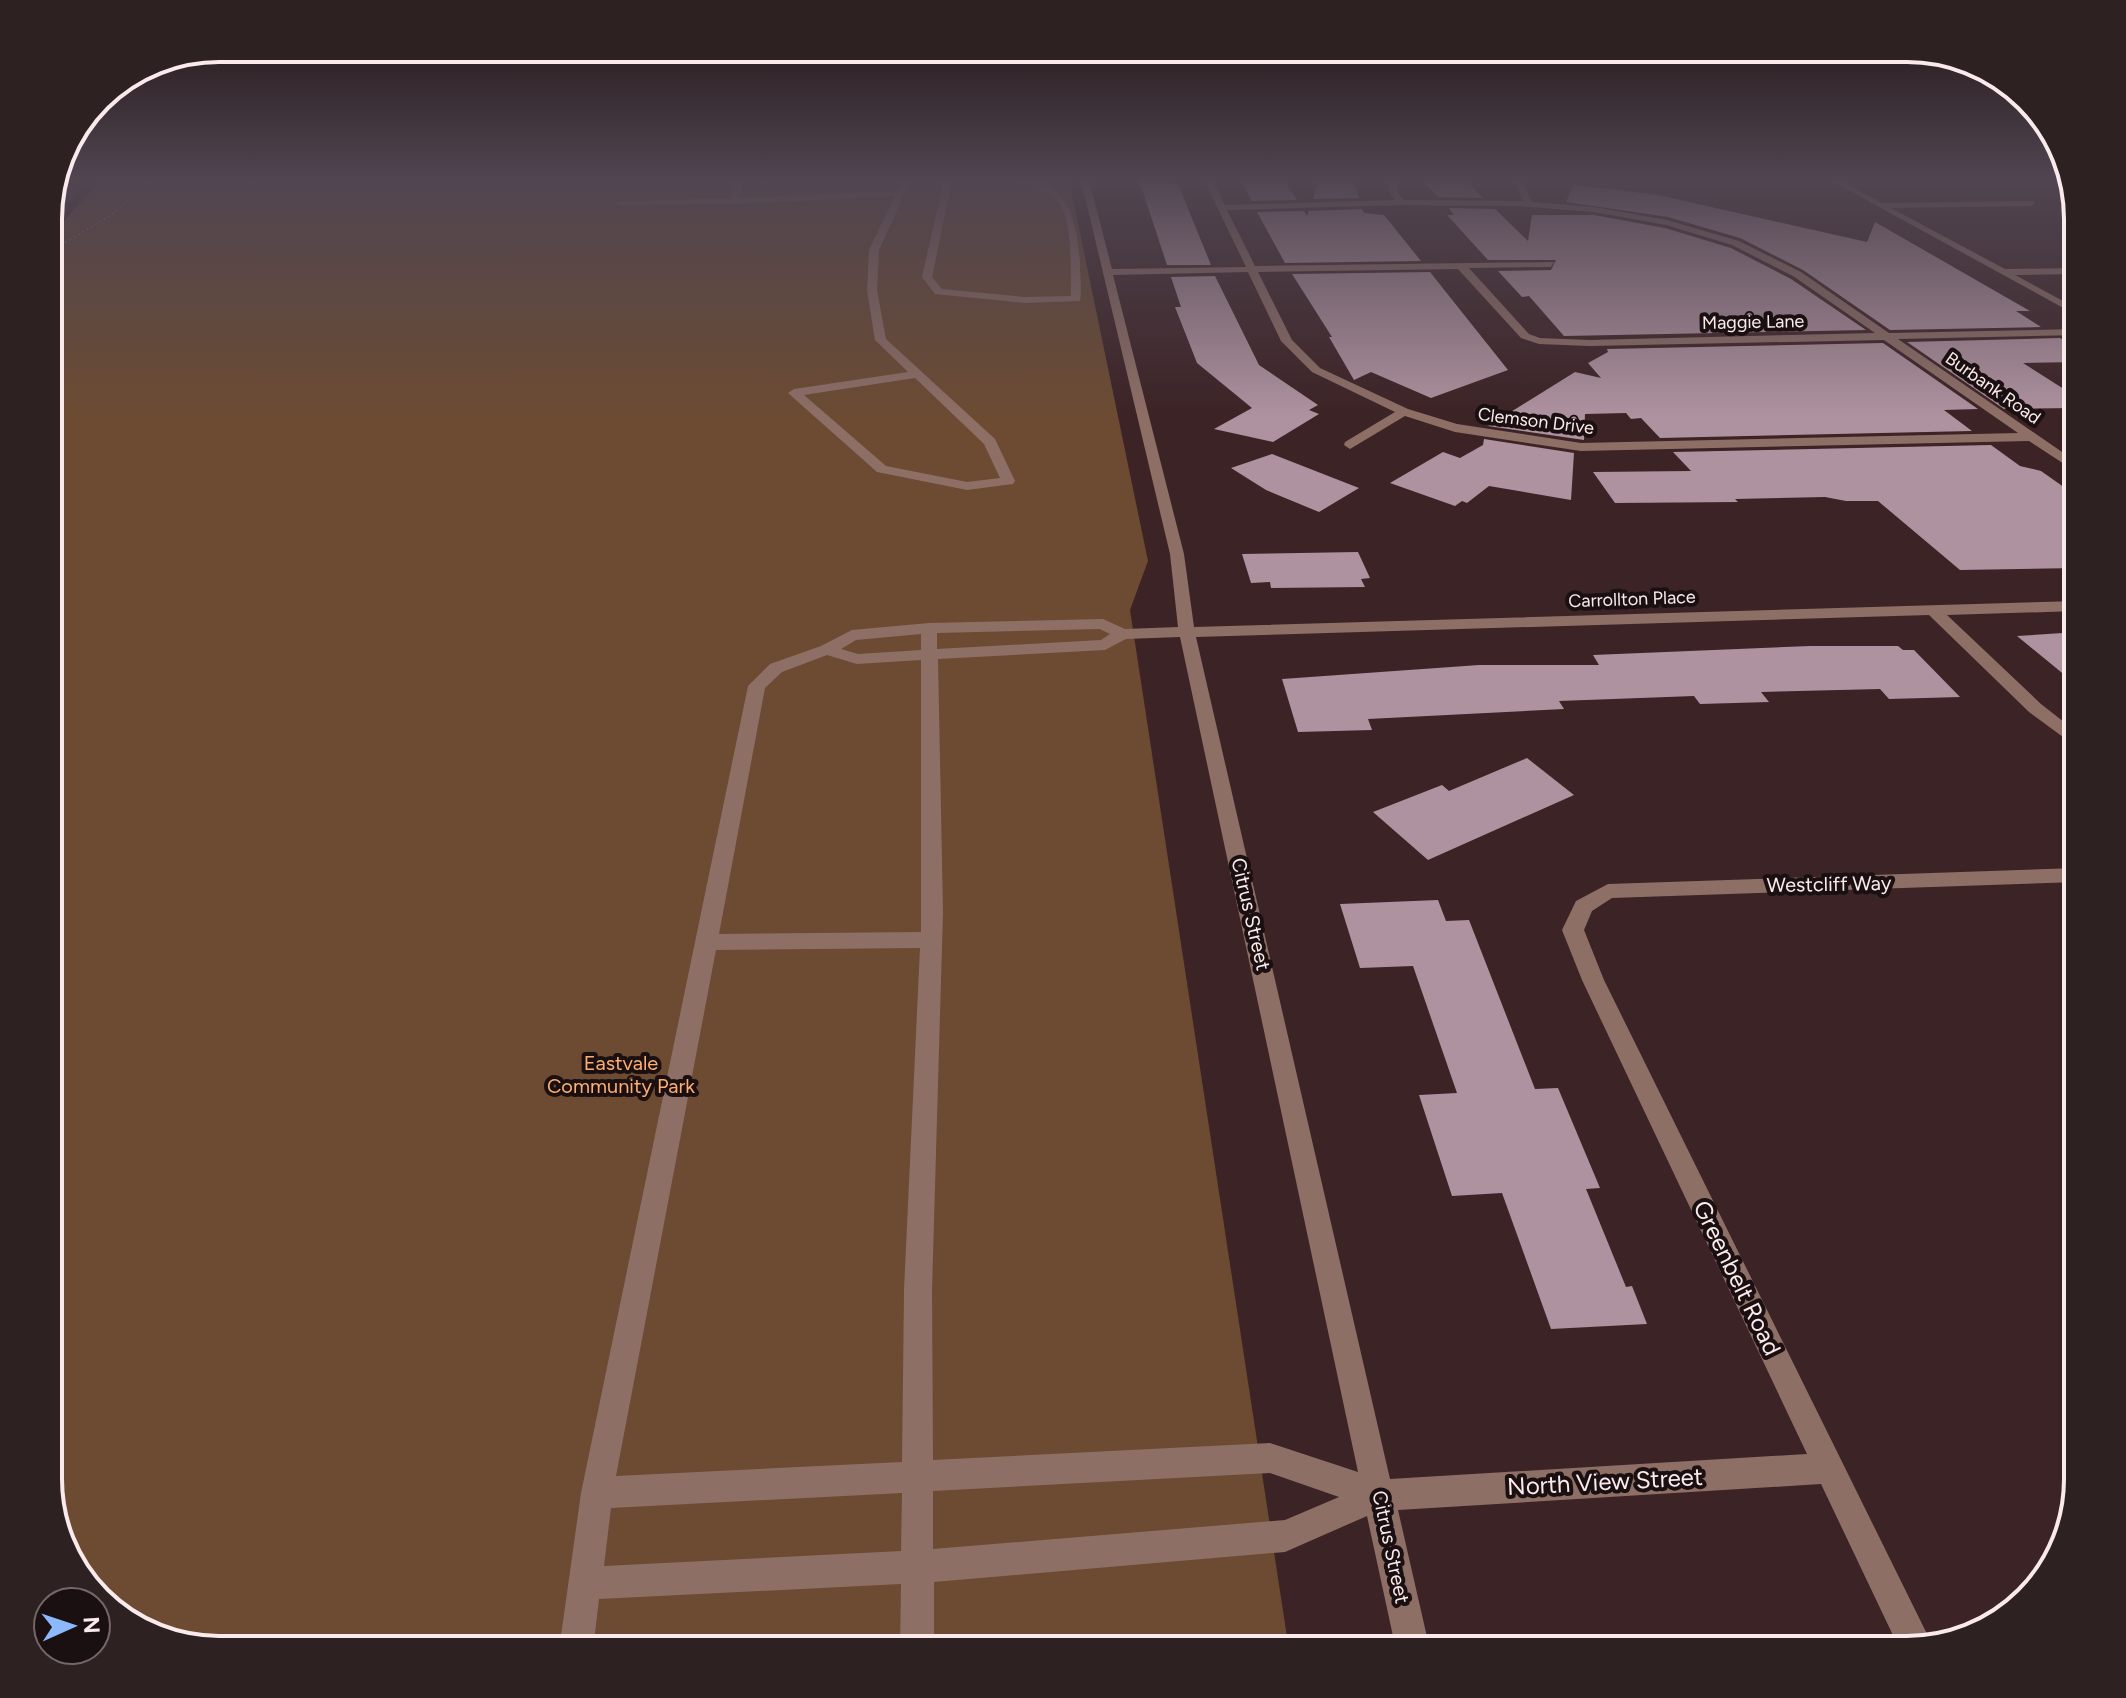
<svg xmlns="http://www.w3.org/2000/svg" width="2126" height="1698" font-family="Figtree,sans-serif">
<rect width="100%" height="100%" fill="#3c2325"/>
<path fill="#6c4b32" d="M101 180H1069L1148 561 1130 610 1289 1650H219L164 1641 107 1608 65 1554 48 1489V232L60 225Z"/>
<path fill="#633563" d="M56 180H89L60 211 48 218Z"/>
<path fill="#af929f" d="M1139 180H1168L1170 184H1178L1211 265H1167Z
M1240 180H1284L1297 200 1252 201Z
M1318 180H1353L1359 198 1313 199Z
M1422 180H1465L1483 198 1438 197Z
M1574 185 1658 195 1867 242 1875 222 2030 311H2016L2041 327 1890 330 1803 270 1740 238 1668 217 1566 202Z
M1449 208 1495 209 1528 241 1532 215H1594L1665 228 1731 248 1791 279 1866 330 1564 336 1529 296 1522 297 1498 271 1551 270 1556 260H1488L1447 215H1454Z
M1362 209 1364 213 1384 215 1421 261 1285 263 1257 212 1304 211 1307 216 1309 211Z
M1430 272 1508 370 1431 398 1371 372 1354 380 1329 337H1332L1292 274Z
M1215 276 1259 365 1318 405 1309 410 1319 414 1273 442 1214 429 1252 408 1197 363 1175 307H1181L1171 277Z
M2060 338 2078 349V362L2023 363 2078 398V408L2004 409 1907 342Z
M1883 343 1978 409 1944 410 1972 431 1660 438 1641 418 1631 419 1626 413 1585 414 1584 440 1488 426 1575 372 1601 378 1588 363 1608 352 1607 349Z
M1484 439 1574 453 1571 500 1489 486 1467 503 1462 501 1455 506 1390 483 1443 452 1460 458 1483 445Z
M1991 445 2020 466 2041 471 2078 497V568L1960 570 1878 501H1846L1825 497 1735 499 1738 502 1615 503 1593 472 1691 471 1673 452Z
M1272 454 1359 488 1319 512 1266 490 1231 468Z
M1358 552 1370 578 1361 579 1365 587 1271 588 1270 582 1251 583 1242 554Z
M2078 632V686L2017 636Z
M1810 646H1898L1903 650H1914L1960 697 1889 699 1880 689 1761 692 1769 702 1700 704 1694 696 1559 701 1564 709 1368 719 1372 730 1298 732 1282 679 1479 665H1599L1593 655Z
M1527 758 1574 795 1428 860 1373 812 1442 785 1449 791Z
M1438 900 1446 921 1469 920 1535 1089 1558 1088 1600 1188 1586 1189 1626 1287 1632 1286 1647 1324 1551 1329 1502 1193 1452 1196 1419 1095 1457 1093 1413 966 1360 968 1340 904Z"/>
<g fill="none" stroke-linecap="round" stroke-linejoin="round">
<path stroke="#856f70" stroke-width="2" stroke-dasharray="2 3" stroke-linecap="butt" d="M48 253 114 213 147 180"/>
<path fill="#8e6f66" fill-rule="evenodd" d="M736 180H744L740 198 898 191 903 180H911L879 250 877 290 886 339 995 439 1015 481 1013 484 967 490 877 472 788 393 794 389 908 372 875 340 867 290 869 250 895 196 735 204 619 205 615 202 731 198ZM915 378 984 444 1000 478 967 482 886 466 804 395Z
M944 180H952L932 277 942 289 1025 297 1071 296C1070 272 1074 219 1057 201 1046 190 1029 188 1017 180 1070 180 1077 221 1080 264 1080 276 1082 290 1080 301L1025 303 935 294 922 277Z
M1081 180H1089L1112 269 1246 267 1204 180H1212L1225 205 1395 200 1390 194 1387 180H1395L1398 193 1404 200 1523 201 1514 180H1522L1532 202 1594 207 1667 220 1739 241 1801 272 1889 333 2078 329V335L1898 339 2078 463V473L2029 441 1581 451 1455 432 1405 416 1350 449 1344 445 1345 442 1395 412 1312 372 1281 341 1248 272 1113 275 1184 554 1194 627 2078 601V611L1947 615 2041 704 2078 733V748L2029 712 1929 615 1196 637 1390 1479 1807 1454 1582 980 1562 930 1576 901 1608 884 2078 868V882L1612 898 1592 911 1584 930 1604 980 1932 1644 1900 1650 1821 1484 1398 1510 1430 1650H1396L1367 1516 1285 1552 934 1582V1650H900L901 1584 599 1599 593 1650H559L581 1493 748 686 770 664 821 646 852 630 929 623 1103 619 1125 629 1178 627 1170 554ZM1400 205 1518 206 1594 212 1666 225 1732 245 1793 276 1875 333 1589 340 1540 338 1529 334 1469 268 1551 267 1554 262 1255 266 1227 210ZM1458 269 1521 338 1539 344 1589 346 1884 340 2018 433 1581 443 1457 424 1408 409 1320 368 1292 340 1258 272ZM1100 629 1110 634 1101 640 937 649V633ZM921 634V650L858 654 841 649 856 640ZM1180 637 1358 1472 1270 1443 933 1460 932 1290 943 912 938 659 1105 650 1126 639ZM827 655 857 664 921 660V932L719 934 765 688 782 672ZM920 948 904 1290 902 1462 616 1476 716 950ZM1270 1473 1339 1497 1285 1520 933 1549V1491ZM902 1493 901 1551 604 1566 611 1508Z
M1830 180H1840L1882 203 2035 201 2032 206 1891 208 2005 269 2078 268V274L2015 275 2078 309V316Z"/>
</g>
<linearGradient id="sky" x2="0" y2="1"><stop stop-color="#211314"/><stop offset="0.43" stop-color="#504551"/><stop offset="1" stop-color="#504551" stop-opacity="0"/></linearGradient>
<rect width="2126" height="418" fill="url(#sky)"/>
<g text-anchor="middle" stroke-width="8" stroke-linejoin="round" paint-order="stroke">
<g font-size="18" fill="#fbeaeb" stroke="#1b1011">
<text transform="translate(1753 322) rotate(-1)" y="6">Maggie Lane</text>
<text transform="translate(1993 388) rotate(35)" y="6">Burbank Road</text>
<text transform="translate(1536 421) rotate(7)" y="6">Clemson Drive</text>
<text transform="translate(1632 599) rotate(-2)" y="6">Carrollton Place</text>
</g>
<g font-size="20" fill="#fbeaeb" stroke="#1b1011">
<text transform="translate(1829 884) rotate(-1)" y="7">Westcliff Way</text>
<text transform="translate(1251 914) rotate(77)" y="7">Citrus Street</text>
<text transform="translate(1391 1547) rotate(78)" y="7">Citrus Street</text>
</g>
<g font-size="20" fill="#ffae6f" stroke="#1b1011">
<text x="621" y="1070">Eastvale<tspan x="621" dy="23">Community Park</tspan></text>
</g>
<g font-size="24" fill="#fbeaeb" stroke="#1b1011">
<text transform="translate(1737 1278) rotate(64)" y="8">Greenbelt Road</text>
<text transform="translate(1605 1482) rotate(-3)" y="8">North View Street</text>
</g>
</g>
<path d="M0 0H2126V1698H0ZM219 62H1907A157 157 0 0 1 2064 219V1479A157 157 0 0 1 1907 1636H219A157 157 0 0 1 62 1479V219A157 157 0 0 1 219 62Z" fill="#2d2122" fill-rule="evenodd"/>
<path fill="none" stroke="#fbeaeb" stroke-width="4" d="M219 62H1907A157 157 0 0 1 2064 219V1479A157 157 0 0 1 1907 1636H219A157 157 0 0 1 62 1479V219A157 157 0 0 1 219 62Z"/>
<g transform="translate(72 1626) rotate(87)"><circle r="38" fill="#1b1011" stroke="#756768" stroke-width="2"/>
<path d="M0-6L14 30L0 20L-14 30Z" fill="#8cb9fc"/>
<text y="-12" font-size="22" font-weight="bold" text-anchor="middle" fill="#fbeaeb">N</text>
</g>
</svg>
